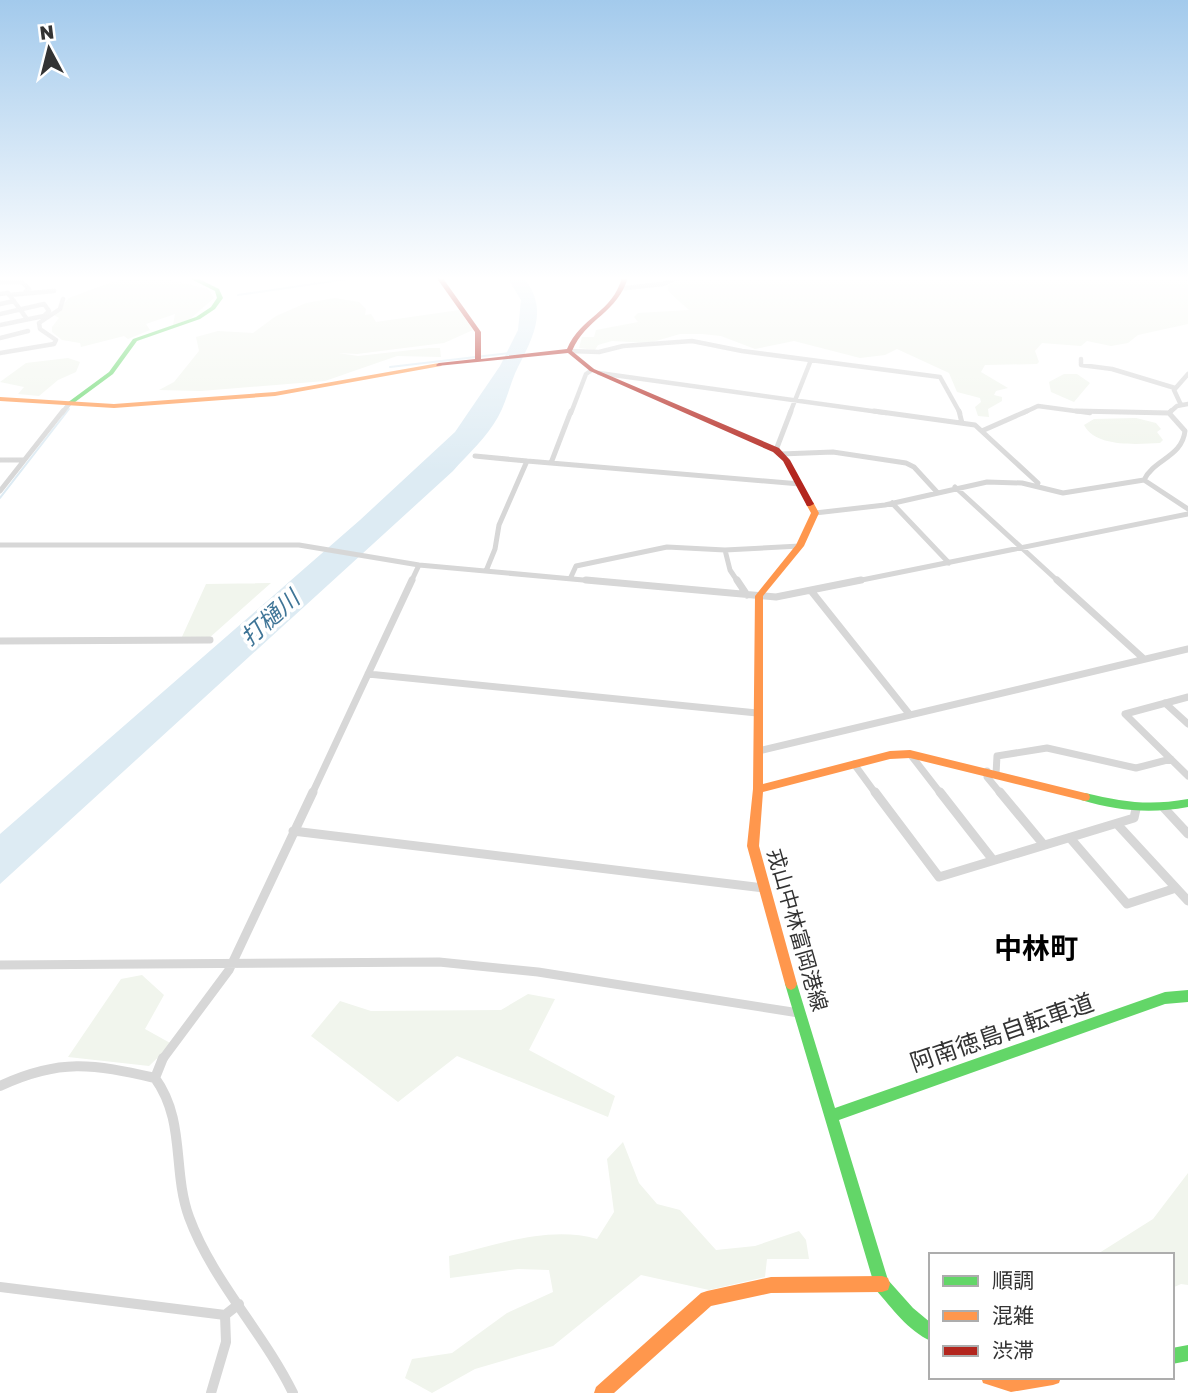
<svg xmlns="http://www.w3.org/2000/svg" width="1188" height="1393" font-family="'Golos Text','Noto Sans JP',sans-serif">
<rect width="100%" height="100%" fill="#fff"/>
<path fill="#f1f5ed" d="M161 277 208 289 214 298 190 319 173 325 175 314 146 324 150 330 128 339 124 336 81 347 80 343 62 340 52 332V327L59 318 54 315 69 298 122 278Z
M685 277H1188V324L1138 335 1128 343 1111 346 1087 341 1081 346 1042 343 1035 351 1039 362 1037 364 985 365 981 372 1008 388 996 391 994 395 1002 397V401L988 409 989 417 978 416 975 407 981 402 980 398 957 392 949 373 897 349 885 355 860 358 794 341 755 349 721 336 702 334H680L649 343 612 341 598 345 595 350 579 348 582 337H594L596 330 638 322 634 317 638 313 689 310 669 292 667 286Z
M335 298 359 302 366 309 365 315 371 314 376 322 459 310 473 330 444 343 357 354 338 353 358 356 429 348H440L441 357 397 356 325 381 201 391 159 390 174 382 199 351 196 337 218 331 253 333 276 316 306 303Z
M68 358 80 362 76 372 58 380 39 396 18 394 24 387 0 382 26 363Z
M1064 374H1077L1090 383 1074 402 1051 392 1049 382Z
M1136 418 1156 423 1161 429 1157 432 1163 440 1160 443C1138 444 1096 448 1084 425L1094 419Z
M271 583 208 639H181L206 584Z
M142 975 164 995 145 1029 172 1044 149 1066 68 1057 121 979Z
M528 994 555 999 529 1050 615 1096 608 1117 457 1056 398 1102 311 1036 340 1001 371 1011 501 1010Z
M623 1142 639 1183 657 1204 680 1210 716 1250 755 1246 799 1231 806 1240 809 1259H767L765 1277 709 1290 641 1275 553 1346 475 1369 432 1393 405 1378 412 1359 452 1353 507 1313 553 1292 549 1270 518 1269 450 1278 449 1256C496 1245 549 1225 597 1239L614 1212 607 1159Z
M1188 1173V1285L1181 1284 1172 1288V1255H1096L1153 1219Z"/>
<path fill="#ddebf3" d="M507 277H523C549 308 534 335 518 367 510 383 507 401 498 417 487 437 468 454 453 471L0 884V834L360 520 455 432 500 366 518 330 521 300Z"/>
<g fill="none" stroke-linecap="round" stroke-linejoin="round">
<path stroke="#ddebf3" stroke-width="2" d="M238 295 361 277
M390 367 510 353
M0 498 69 409"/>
<path stroke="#d7d7d7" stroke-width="4.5" d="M0 282H22L29 289 26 291
M625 288 663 284 679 277
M0 294 8 293 27 319
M9 295 54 291
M0 304 14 301
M0 314 44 304 49 311 44 316 0 325
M0 338 28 331
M569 351 599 352 623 346 692 341 742 351 940 377 960 413
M0 353 54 344 56 340 40 329 39 323 60 309 63 299
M1081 359V365L1112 369 1175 388
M599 373 886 413
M1181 405 1174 390 1188 374
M62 413 69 404
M571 413 586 374 592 370
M790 413 811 360
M1023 413 1038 406 1090 413
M1169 413 1177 406 1188 404"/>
<path stroke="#d7d7d7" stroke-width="5" d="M874 411 975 425 1038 483 1037 486
M959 411 962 423
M1076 411 1169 413
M984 430 1027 411
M776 450 791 411
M781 454 833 452 906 463 914 467 936 491
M475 456 527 461
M0 460H24
M551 463 571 411
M1144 480 1188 509
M955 487 1059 582
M0 491 63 411
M892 503 949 563
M815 513 885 505 987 482 1022 483 1063 493 1144 480C1154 459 1182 457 1185 431L1169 413 1171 411
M0 545H299L419 565 605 582
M725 550 730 570 738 582
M486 571 495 549 499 525 527 461 800 484
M570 579 576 566 667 547 725 550 800 546
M411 582 419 565
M852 582 1188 514"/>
<path stroke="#d7d7d7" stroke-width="7" d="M586 580 776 597 861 580
M737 580 747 595
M1057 580 1144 659
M812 592 910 715
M0 641 210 640
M368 674 757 713
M1188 697 1125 714 1188 776
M1165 703 1188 724
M758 751 1188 649
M910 754 941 794
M854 764 876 794
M987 771V777L1001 794
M996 774 997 756 1047 748 1136 768 1171 759
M312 794 412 580"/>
<path stroke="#d7d7d7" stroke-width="9" d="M875 792 939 877 1134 818 1136 809
M940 792 993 860
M1000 792 1044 845
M1164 808 1188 834
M1117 824 1188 901
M293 831 764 888
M1070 838 1127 904 1176 888
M0 965 439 962 538 972 799 1013
M162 1060 229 970 313 792"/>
<path stroke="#d7d7d7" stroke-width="10" d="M155 1078 163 1058
M0 1086C60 1058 93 1064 155 1078 186 1121 172 1170 189 1217 212 1280 263 1332 293 1393
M0 1287 225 1315 239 1304
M211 1393 226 1342 225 1315"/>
<path fill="#63d668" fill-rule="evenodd" d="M187 277H195L219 289 223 298 215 309 200 319 137 341 113 374 71 405H67V403L109 372 133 339 196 317 211 307 217 298 215 291Z
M1085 793C1123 802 1149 806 1188 799V807C1150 814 1119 811 1081 800L1080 797 1081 794Z
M791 978 795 980 797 984 835 1108 1165 992 1188 990V1002L1165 1004 839 1120 888 1280 913 1308 931 1323V1341C908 1331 892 1308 876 1290L874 1284 785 984 787 980Z
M1188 1345V1361L1172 1364V1348Z"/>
<path fill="#ff974d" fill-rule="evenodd" d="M439 363 442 365 441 366 275 396 114 408 0 401V397L114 404 275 392Z
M807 502H813L819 513 804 546 763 596V784L890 751 910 750 1085 793 1089 794 1090 797 1089 800 1085 801 910 758 890 759 763 792 759 846 797 984 795 988 791 990 787 988 785 984 747 846 753 789 755 596 796 545 811 513 806 504Z
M882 1276 888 1278 890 1284 888 1290 882 1292 771 1293 711 1306 614 1393H594L596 1387 701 1293 707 1291 771 1277Z
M981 1377H1061L1059 1383 1053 1385 1011 1392 983 1383Z"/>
<path fill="#b3261e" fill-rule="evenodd" d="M436 277H442L481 332V359L567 349C581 316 613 313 622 277H628C618 313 586 318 572 351L594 369 779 448 790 460 814 504 810 506H807L783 461 773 452 590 371 568 353 437 366 436 365 439 363 475 359V332Z"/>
</g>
<linearGradient id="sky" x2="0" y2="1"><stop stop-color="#a3caec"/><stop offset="0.59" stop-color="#fff"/><stop offset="1" stop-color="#fff" stop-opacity="0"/></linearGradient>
<rect width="1188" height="472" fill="url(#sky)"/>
<g text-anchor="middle" stroke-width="7" stroke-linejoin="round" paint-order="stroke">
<g font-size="21" fill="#333" stroke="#fff">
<text transform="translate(797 930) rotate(74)" y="7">戎山中林富岡港線</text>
</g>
<g font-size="23" font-style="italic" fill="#3f7597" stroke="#fff">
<text transform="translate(270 618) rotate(-42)" y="8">打樋川</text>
</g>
<g font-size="24" fill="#333" stroke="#fff">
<text transform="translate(1002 1033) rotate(-19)" y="8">阿南徳島自転車道</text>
</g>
<g font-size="28" font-weight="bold" fill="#000" stroke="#fff">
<text x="1036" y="958">中林町</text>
</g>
</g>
<rect x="929" y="1253" width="245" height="126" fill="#ffffff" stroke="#adadad" stroke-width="2"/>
<rect x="943" y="1276" width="35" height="10" fill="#63d668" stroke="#adadad" stroke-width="2"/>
<text x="992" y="1288" font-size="21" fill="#333333">順調</text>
<rect x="943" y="1311" width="35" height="10" fill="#ff974d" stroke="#adadad" stroke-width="2"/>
<text x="992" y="1323" font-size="21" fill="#333333">混雑</text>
<rect x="943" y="1346" width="35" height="10" fill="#b3261e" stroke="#adadad" stroke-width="2"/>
<text x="992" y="1358" font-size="21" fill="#333333">渋滞</text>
<g transform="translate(49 49) rotate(353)" stroke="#ffffff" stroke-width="5" paint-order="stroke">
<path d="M0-5L12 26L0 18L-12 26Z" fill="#333333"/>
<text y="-10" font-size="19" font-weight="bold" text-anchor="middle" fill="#333333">N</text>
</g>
</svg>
